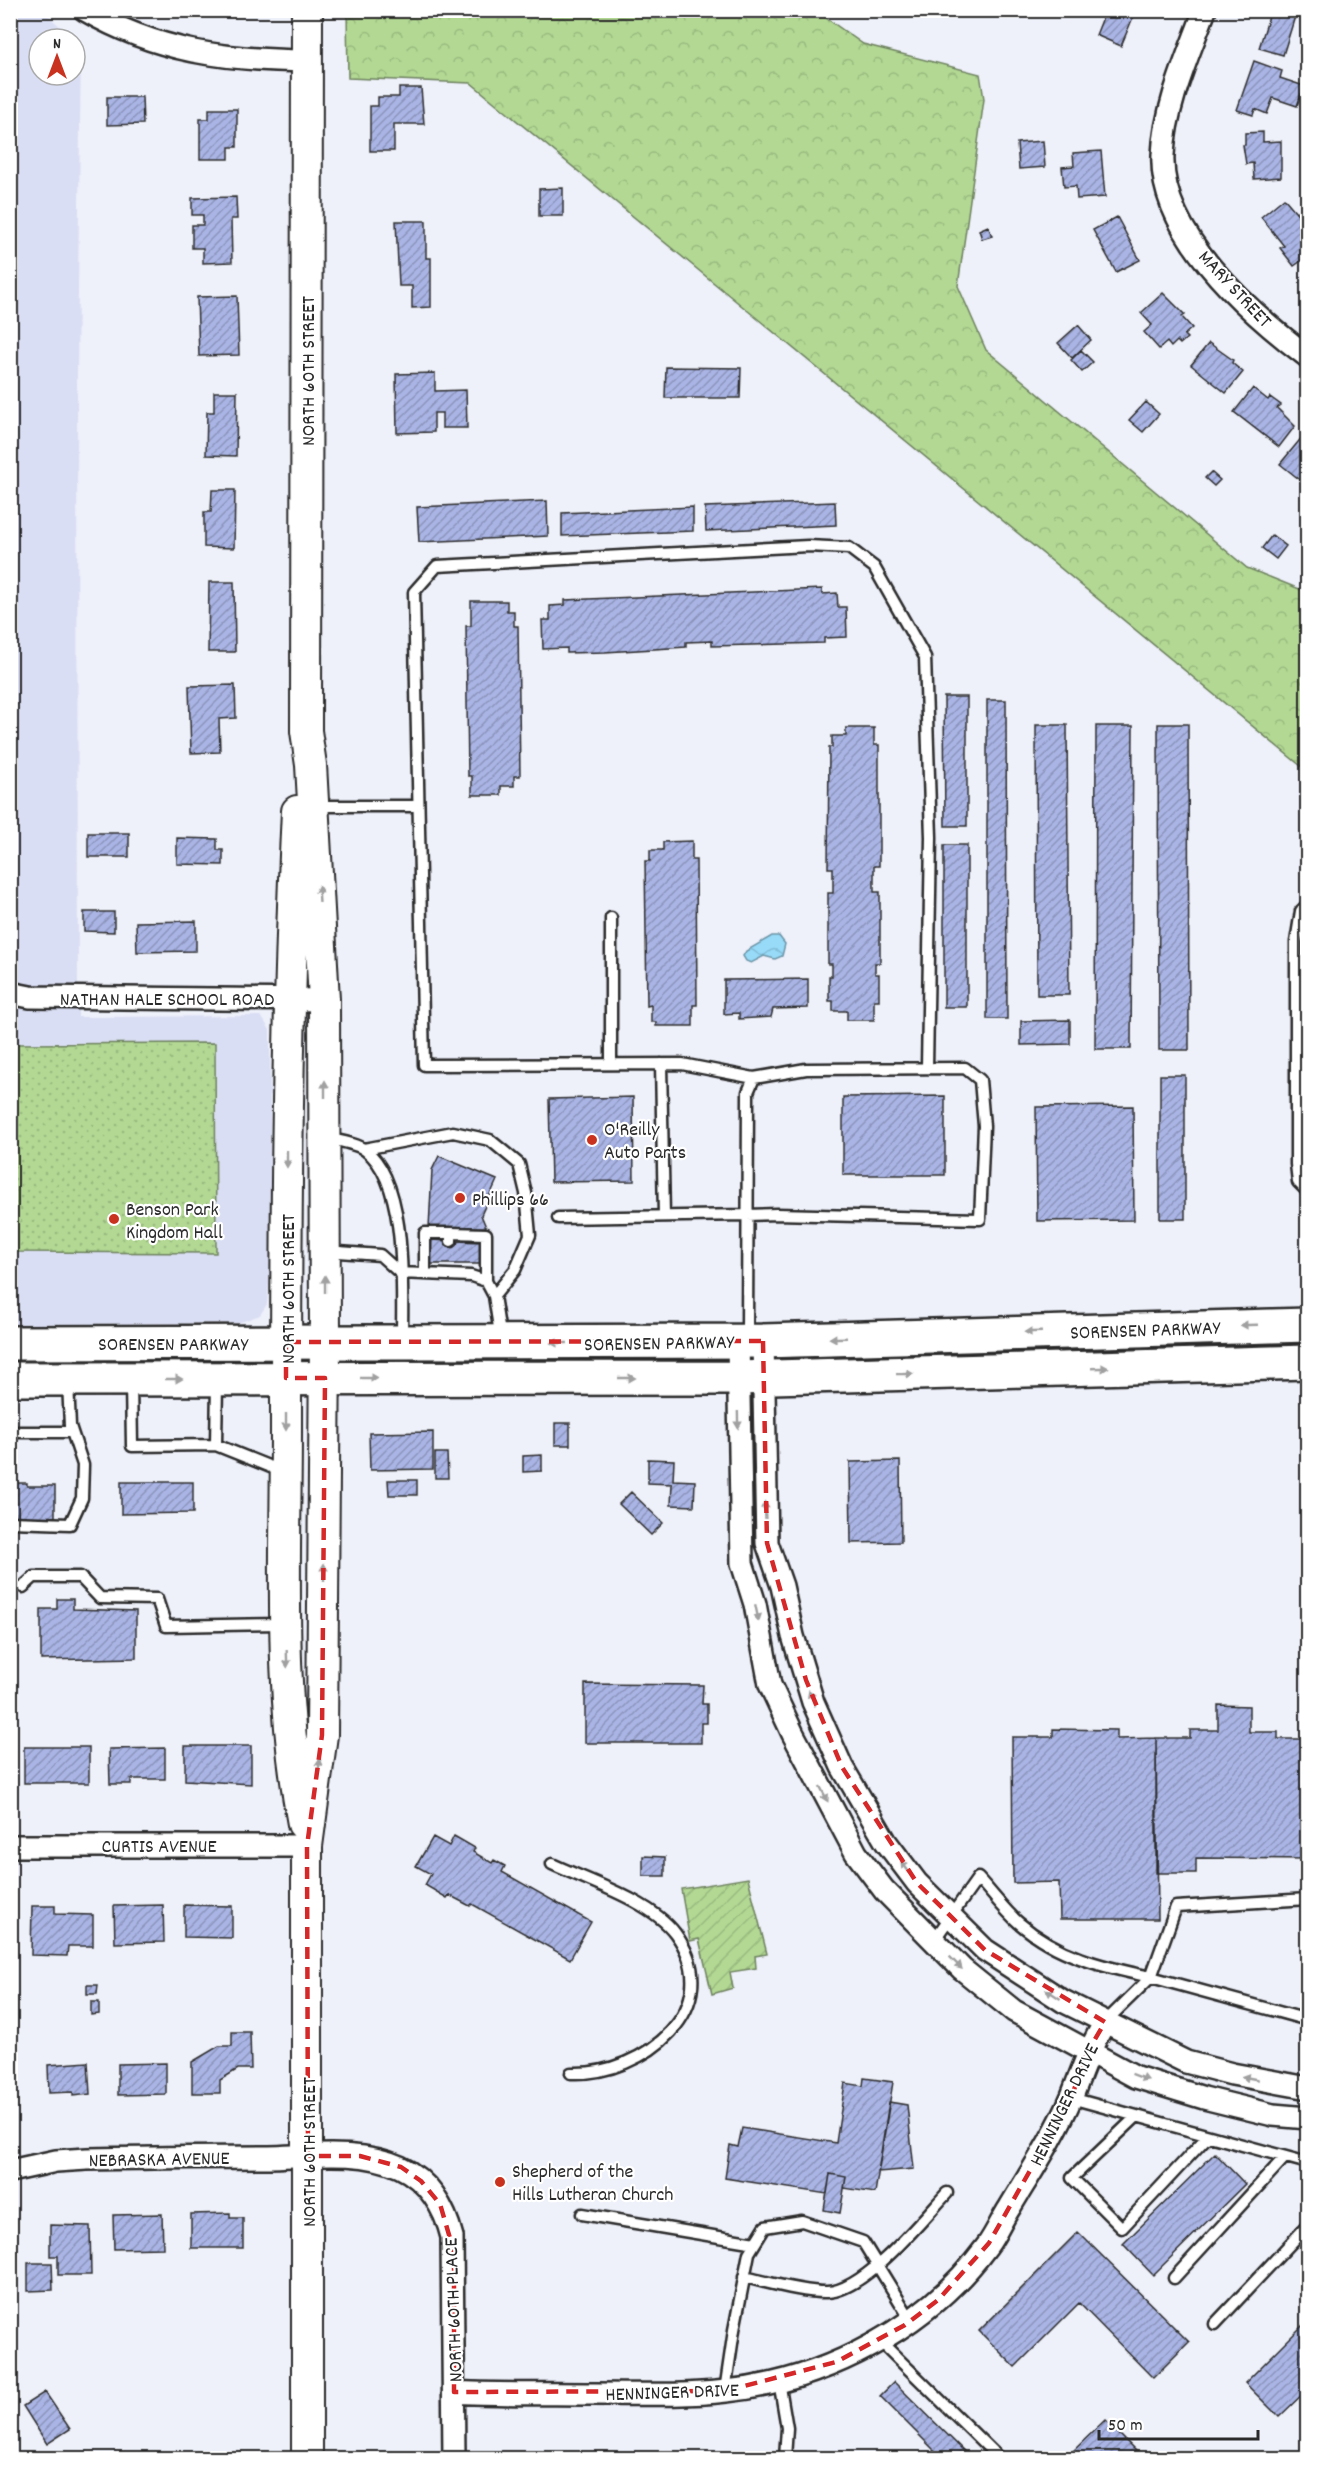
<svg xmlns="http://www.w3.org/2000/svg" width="1318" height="2469" font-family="Dekko,sans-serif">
<defs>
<pattern id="grass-dots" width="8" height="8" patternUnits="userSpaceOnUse" patternTransform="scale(1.5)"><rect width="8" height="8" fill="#b2d893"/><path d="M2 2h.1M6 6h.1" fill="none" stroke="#99ba7f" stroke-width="1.8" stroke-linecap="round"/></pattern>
<pattern id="forest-crowns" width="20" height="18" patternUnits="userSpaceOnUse" patternTransform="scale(1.5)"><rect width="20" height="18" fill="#b2d893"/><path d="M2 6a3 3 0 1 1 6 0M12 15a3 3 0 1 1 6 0" fill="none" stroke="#99ba7f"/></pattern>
<pattern id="garden-furrows" width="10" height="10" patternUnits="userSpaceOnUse" patternTransform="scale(1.5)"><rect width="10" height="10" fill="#b2d893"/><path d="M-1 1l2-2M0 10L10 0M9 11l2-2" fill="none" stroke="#99ba7f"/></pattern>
<pattern id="water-waves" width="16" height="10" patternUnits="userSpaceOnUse" patternTransform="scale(1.5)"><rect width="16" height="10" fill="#97dbf9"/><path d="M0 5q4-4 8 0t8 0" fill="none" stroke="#82bcd6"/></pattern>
<pattern id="building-hatch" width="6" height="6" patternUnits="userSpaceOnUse" patternTransform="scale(1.5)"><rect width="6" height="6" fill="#aab5e5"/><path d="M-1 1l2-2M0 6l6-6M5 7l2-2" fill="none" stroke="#8b93ba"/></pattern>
</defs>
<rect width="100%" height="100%" fill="#eef0fa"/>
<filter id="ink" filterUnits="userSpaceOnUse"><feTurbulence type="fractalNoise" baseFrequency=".0167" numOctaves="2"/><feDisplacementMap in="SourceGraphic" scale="12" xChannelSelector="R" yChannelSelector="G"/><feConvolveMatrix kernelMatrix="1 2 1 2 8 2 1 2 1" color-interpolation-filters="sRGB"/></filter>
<g filter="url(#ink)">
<path fill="#dadef4" d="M10 11H43L74 39H39V75H75V40L81 45 77 375 78 1017 261 1016 270 1030V1273L267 1304 260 1315 238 1323 11 1324Z"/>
<path fill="url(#grass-dots)" stroke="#6e825f" stroke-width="1.5" d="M11 1039 17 1044 215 1043 216 1253 11 1252Z"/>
<path fill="url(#forest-crowns)" stroke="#6e825f" stroke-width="1.5" d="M347 11H816L863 44 980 74 984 99 958 286 986 350 1247 568 1307 592V771L471 83 348 78Z"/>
<path fill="url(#garden-furrows)" stroke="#6e825f" stroke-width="1.5" d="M748 1878 767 1954 755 1956 756 1968 730 1972 733 1988 712 1994 699 1939 690 1941 681 1889Z"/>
<path fill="url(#water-waves)" stroke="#6c95a7" stroke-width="1.5" d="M772 936H779L785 944 782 956 775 959 764 956 751 963 746 961 743 956 746 951Z"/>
<path fill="url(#building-hatch)" stroke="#2b2b2b" stroke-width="1.5" d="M1106 10H1136L1121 46 1096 35Z
M1271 10H1297L1283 55 1259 48Z
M1254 61 1282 71 1280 78 1304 86 1297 106 1273 98 1267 114 1255 109 1253 115 1237 110Z
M399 88H421L424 124H394V151H370V106H378V97H399Z
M107 97H142L143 124 107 125Z
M209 109H237V147H229V159H200V119H209Z
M1263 132V142L1281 141V177L1254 179 1253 163 1246 164 1243 145H1245V133Z
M1043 141 1045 167 1019 169 1017 143Z
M1101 151 1105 197 1077 199 1076 186 1064 187 1062 167 1074 166 1073 153Z
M563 188V216H539V189Z
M236 197 237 219H231L232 262 203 263V248H192V225H203V215H192V198Z
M1284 198 1308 226V256L1294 266 1280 248 1284 246 1261 217Z
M1117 217 1140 260 1116 272 1093 230Z
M396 221H426V258H431V307L412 308V286H399Z
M988 226 992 236 982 239 979 230Z
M1163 293 1185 315 1182 317 1192 328 1184 335 1187 338 1180 344 1177 341 1171 347 1167 342 1159 349 1144 332 1152 325 1141 313Z
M237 296 239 355 199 356 197 297Z
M1078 325 1091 340 1072 358 1058 343Z
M1209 343 1233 360 1232 363 1243 372 1226 393 1191 365Z
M1081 350 1093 362 1082 372 1071 360Z
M666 367 741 368 740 398H665Z
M435 373V391L466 390 467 428H442V413H434V432L397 433 396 374Z
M1253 388 1268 400 1270 397 1281 405 1277 408 1295 426 1279 447 1234 412Z
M214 392H237L236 456 206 455 207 412H214Z
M1146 402 1159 414 1143 432 1129 420Z
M1308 430V479L1304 483 1280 464Z
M1211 472 1220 480 1214 486 1205 478Z
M212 490H235L234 548 204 547V512H211Z
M547 501 548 536 419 542 417 507Z
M835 502 836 525 706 531 705 507Z
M693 507V531L562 536V513Z
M1272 535 1286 546 1276 559 1262 548Z
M209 582H234L235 652H208Z
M822 589V594L837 593 838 607H846L847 637 824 638V643L712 646V641L686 642V647L605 652 567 653V648L543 649 542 620H550V606L565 605V600Z
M471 601H507V611H514V626H518L520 776H514V786H501V795H472V776H468L466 626H471Z
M235 685 236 718 219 719 220 752 191 753 189 686Z
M944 697H967V826H945Z
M987 700H1006L1007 1019H987Z
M1158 724H1188L1189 1050H1159Z
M1036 725H1067L1069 995H1037Z
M1096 726H1133L1131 1049H1095Z
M846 728H874V745H879V866H874V892H880V963H875V974H879V1000H874V1020H847V1011H833V1001H829V976H832V964H828V893H833V868H828L829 747H832V736H846Z
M88 833H129V857H88Z
M177 838 217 839V850H223V865L177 864Z
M692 841V860H696L697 1005H693V1026H656V1022H651V1005L647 1006 645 861H650V850H663V842Z
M944 845H967V1007H944Z
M84 912H114V932L84 931Z
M196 921V951L137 952 136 922Z
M808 979V1008L773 1009 771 1017 739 1019V1013L724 1014V980Z
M1070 1020V1044L1021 1045V1021Z
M1160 1075H1185V1219H1160Z
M945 1096V1175H843V1097Z
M633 1097 634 1181 551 1182 549 1099Z
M1133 1106 1134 1220 1037 1221 1036 1107Z
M439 1156 497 1180 481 1215 486 1227 429 1228 432 1170Z
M428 1240 482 1242V1264H428Z
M555 1423H570V1445H555Z
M433 1432V1469L370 1470 369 1433Z
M435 1453H447L448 1478H435Z
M542 1455V1471L523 1472V1456Z
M648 1459 674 1460 673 1480 695 1481 694 1506 671 1505 672 1484 648 1483Z
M900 1461 901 1542 851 1543 850 1462Z
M388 1480H417V1495H389Z
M121 1482H193V1513L121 1514Z
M10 1483H27V1486H55V1519H10Z
M631 1492 663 1523 651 1535 619 1504Z
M57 1599H73V1609L136 1611V1658L41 1660V1609H57Z
M585 1684 703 1685 702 1704H707V1723H701V1743H585Z
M1218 1705 1249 1706V1732H1278V1739H1308V1859L1196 1858V1873H1156V1738H1190V1730H1218Z
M1053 1729 1117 1730V1739L1156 1738 1158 1919H1060L1059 1882 1013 1883 1012 1737H1053Z
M185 1746H251V1784L185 1780Z
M24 1747H89V1783H24Z
M165 1748V1779H131V1784H110L109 1749Z
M454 1836 475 1848 473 1852 492 1863 494 1860 505 1866 502 1872 591 1922 570 1959 472 1904 470 1906 449 1895 447 1898 425 1885 431 1874 416 1866 433 1837 449 1846Z
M643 1856 665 1857V1876H643Z
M163 1905 164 1942 115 1943 114 1906Z
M184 1905 232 1906V1938L184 1937Z
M32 1906H55V1914L93 1915V1946H68L67 1956 31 1955Z
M87 1985H98L97 1994H87Z
M91 2002H99V2014L91 2015Z
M232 2032H250L251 2069H238L220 2080V2093H192V2062L219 2046H232Z
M88 2062 90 2094 73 2096V2092L49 2093 48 2065Z
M166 2063V2094L118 2095V2064Z
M10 2074H14L15 2100 10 2101Z
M864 2078 893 2082 875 2193 844 2188 846 2177 830 2174 827 2194 725 2178 730 2145 738 2147 742 2128 836 2143 845 2083 863 2086Z
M889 2102 907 2105 914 2169 878 2172Z
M1215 2153 1245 2184 1153 2275 1123 2244Z
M830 2174 846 2177 840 2213 824 2210Z
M230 2213V2218H243V2248H191V2214Z
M162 2214 163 2248 114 2249 113 2215Z
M50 2225 90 2226 91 2275H58V2256H50Z
M1078 2232 1189 2342 1153 2378 1079 2303 1015 2367 979 2331Z
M28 2263H52L53 2290 28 2291Z
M1308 2320V2389L1279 2417 1245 2383Z
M894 2382 971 2458H942L880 2396Z
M45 2392 70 2429 47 2444 23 2406Z
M1105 2420 1143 2458H1072L1069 2455Z
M735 2457V2458H600Z"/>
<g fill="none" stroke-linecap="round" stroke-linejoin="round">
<g stroke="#2b2b2b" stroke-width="15">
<path id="lane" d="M316 806H418
M1308 904 1301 911 1296 942V1164L1298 1182 1308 1192
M611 1064V918
M661 1064 664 1216
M754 1078 682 1064 424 1065 414 592 437 566 808 546 849 548 874 567 925 657 931 837 927 1068
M325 1138C337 1141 356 1143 365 1150 408 1181 402 1290 402 1338
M364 1149 453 1132 490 1140 519 1164 526 1193 530 1235 515 1270 494 1296
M558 1218 747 1215 776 1214 980 1219 984 1126 980 1080 965 1068 806 1069 754 1078 748 1092 747 1337
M451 1241V1233L486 1234V1281
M325 1251 380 1255 400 1273 471 1276 486 1281 494 1296 501 1340
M425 1274V1233H451
M131 1382 132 1446 216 1445 217 1383
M10 1432H72
M216 1445 283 1472
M10 1522 70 1524 82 1498 83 1465 70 1426 68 1382
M23 1587 34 1577H80L100 1598 157 1599 166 1626 283 1624
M552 1864C588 1881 651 1901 675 1933 730 2007 643 2076 571 2073
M1308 1899 1176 1907 1151 1977 1308 2020
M934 1940 978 1878C992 1893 1004 1910 1019 1923 1057 1956 1103 1967 1151 1977
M1105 2022 1151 1977
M1071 2098 1308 2163
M1136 2117 1072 2178 1122 2228 1207 2137
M582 2214 755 2243
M744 2277C767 2282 805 2293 827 2292 865 2291 922 2220 947 2193
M1174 2278 1285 2157
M1215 2324 1308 2225
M879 2340 999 2458
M779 2381 787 2428 785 2458
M725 2391 734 2330 749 2253 765 2227 802 2221 863 2242 911 2320"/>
</g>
<g stroke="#2b2b2b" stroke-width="26">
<path id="street" d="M85 10C157 52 226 60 307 61
M1205 10C1188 56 1165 106 1163 155 1159 234 1250 313 1308 357
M10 993 30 997 324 1000
M738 1341 742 1563 755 1604 770 1685 793 1734 856 1853 884 1890 962 1969 1014 2011 1136 2077 1204 2098 1273 2115 1308 2118
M763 1341 767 1543 782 1586 793 1636 813 1702 842 1767 886 1842 917 1883 985 1950 1063 2001 1186 2062 1232 2074 1308 2088
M10 1846H307
M10 2171 56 2161 87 2159C148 2158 209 2157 269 2157 311 2156 361 2149 400 2167 428 2180 445 2208 452 2237L454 2458
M454 2392C501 2395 548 2393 594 2394 638 2394 682 2396 726 2391 826 2381 927 2327 987 2246 996 2234 1002 2219 1010 2207 1031 2172 1056 2134 1072 2096 1083 2068 1089 2049 1105 2022"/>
</g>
<g stroke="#2b2b2b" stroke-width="34">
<path id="secondary" d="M307 10 306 731 311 765 324 1000 325 1342 322 1735 307 1846V2458
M297 811C287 1017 286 1222 286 1428 286 1560 278 1694 303 1824"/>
</g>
<g stroke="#2b2b2b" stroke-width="38">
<path id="primary" d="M10 1343 763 1341 1308 1325
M10 1379 738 1378 1308 1362"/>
</g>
<use href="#lane" stroke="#fff" stroke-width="10"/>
<use href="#street" stroke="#fff" stroke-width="21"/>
<use href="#secondary" stroke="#fff" stroke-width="30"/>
<use href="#primary" stroke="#fff" stroke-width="33"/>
</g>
<defs><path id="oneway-solid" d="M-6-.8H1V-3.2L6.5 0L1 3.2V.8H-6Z" transform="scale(1.5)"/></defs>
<g fill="#a0a0a0">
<use href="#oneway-solid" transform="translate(319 894) rotate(-93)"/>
<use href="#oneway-solid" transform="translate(325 1089) rotate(-90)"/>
<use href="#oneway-solid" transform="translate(287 1159) rotate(90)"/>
<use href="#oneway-solid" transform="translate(325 1284) rotate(-90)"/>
<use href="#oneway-solid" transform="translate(1249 1325) rotate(178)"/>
<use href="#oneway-solid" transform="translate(1033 1332) rotate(178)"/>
<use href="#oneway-solid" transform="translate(838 1338) rotate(178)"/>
<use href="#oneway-solid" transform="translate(559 1343) rotate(180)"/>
<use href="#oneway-solid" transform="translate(1100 1368) rotate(-2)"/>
<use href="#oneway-solid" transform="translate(905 1374) rotate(-1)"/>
<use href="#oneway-solid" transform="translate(369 1378)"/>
<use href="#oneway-solid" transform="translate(627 1378)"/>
<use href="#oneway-solid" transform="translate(174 1379)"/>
<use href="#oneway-solid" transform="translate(738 1420) rotate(89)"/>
<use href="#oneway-solid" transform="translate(286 1422) rotate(90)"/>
<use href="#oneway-solid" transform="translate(765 1510) rotate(-93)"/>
<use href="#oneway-solid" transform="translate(324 1572) rotate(-90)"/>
<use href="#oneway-solid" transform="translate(757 1613) rotate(78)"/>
<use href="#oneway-solid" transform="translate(287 1659) rotate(88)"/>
<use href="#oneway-solid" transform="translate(812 1698) rotate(-111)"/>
<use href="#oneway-solid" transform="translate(319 1767) rotate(-85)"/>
<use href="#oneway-solid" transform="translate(824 1794) rotate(63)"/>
<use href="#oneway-solid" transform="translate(906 1868) rotate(-127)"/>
<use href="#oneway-solid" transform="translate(956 1963) rotate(45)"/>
<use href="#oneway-solid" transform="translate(1053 1994) rotate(-147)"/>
<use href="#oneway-solid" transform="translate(1140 2077) rotate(20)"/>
<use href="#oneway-solid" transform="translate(1250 2078) rotate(-169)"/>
</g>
</g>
<path fill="none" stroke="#d62828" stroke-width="4.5" stroke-dasharray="12 8" stroke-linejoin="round" d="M763 1341 767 1543 806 1680 842 1767 917 1883 985 1950 1105 2022 1087 2053 1071 2098 989 2243 938 2300 905 2325 836 2362 725 2391 454 2392V2252L440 2204 421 2181 401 2167 360 2156H308L307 1846 322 1735 325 1378H286V1342Z"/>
<g fill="#c8321e" stroke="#fff" stroke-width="2">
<circle cx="592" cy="1140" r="6"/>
<circle cx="460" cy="1198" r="6"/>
<circle cx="114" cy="1219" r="6"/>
<circle cx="500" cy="2182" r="6"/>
</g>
<g text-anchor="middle" stroke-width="4.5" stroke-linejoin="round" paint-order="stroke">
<g font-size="20" fill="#2b2b2b" stroke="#fff">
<text transform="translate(1236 288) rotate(47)" y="7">MARY STREET</text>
<text transform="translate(307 371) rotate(-90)" y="7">NORTH 60TH STREET</text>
<text x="167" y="1005">NATHAN HALE SCHOOL ROAD</text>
<text transform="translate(287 1289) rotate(-90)" y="7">NORTH 60TH STREET</text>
<text transform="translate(1145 1329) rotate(-2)" y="7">SORENSEN PARKWAY</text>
<text transform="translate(659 1342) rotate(-1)" y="7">SORENSEN PARKWAY</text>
<text x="173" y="1350">SORENSEN PARKWAY</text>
<text x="159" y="1852">CURTIS AVENUE</text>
<text transform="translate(1063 2104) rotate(-64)" y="7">HENNINGER DRIVE</text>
<text transform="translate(308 2152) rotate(-90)" y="7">NORTH 60TH STREET</text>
<text transform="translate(159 2158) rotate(-1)" y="7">NEBRASKA AVENUE</text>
<text transform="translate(452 2310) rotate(-92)" y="7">NORTH 60TH PLACE</text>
<text transform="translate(672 2391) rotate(-2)" y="7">HENNINGER DRIVE</text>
</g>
<g font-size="20" fill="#2b2b2b" stroke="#fff" text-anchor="start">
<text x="604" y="1135">O'Reilly<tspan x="604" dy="23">Auto Parts</tspan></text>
<text x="472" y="1205">Phillips 66</text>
<text x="126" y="1215">Benson Park<tspan x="126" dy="23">Kingdom Hall</tspan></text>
<text x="512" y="2177">Shepherd of the<tspan x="512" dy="23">Hills Lutheran Church</tspan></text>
</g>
</g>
<rect width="1318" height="2469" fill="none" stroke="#fff" stroke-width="36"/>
<rect x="18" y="18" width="1282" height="2433" fill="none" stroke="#2b2b2b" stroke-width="2" filter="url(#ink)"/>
<g transform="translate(57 57)"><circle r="28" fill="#ffffff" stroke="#aaaaaa" stroke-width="1.5"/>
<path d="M0-4.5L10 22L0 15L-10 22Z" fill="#c8321e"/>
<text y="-9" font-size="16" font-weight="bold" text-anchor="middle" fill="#2b2b2b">N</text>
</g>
<path d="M1099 2430v9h159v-9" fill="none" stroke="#2b2b2b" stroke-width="3"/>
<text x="1108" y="2430" font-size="18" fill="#2b2b2b" stroke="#ffffff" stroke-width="4.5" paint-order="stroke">50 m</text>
</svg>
